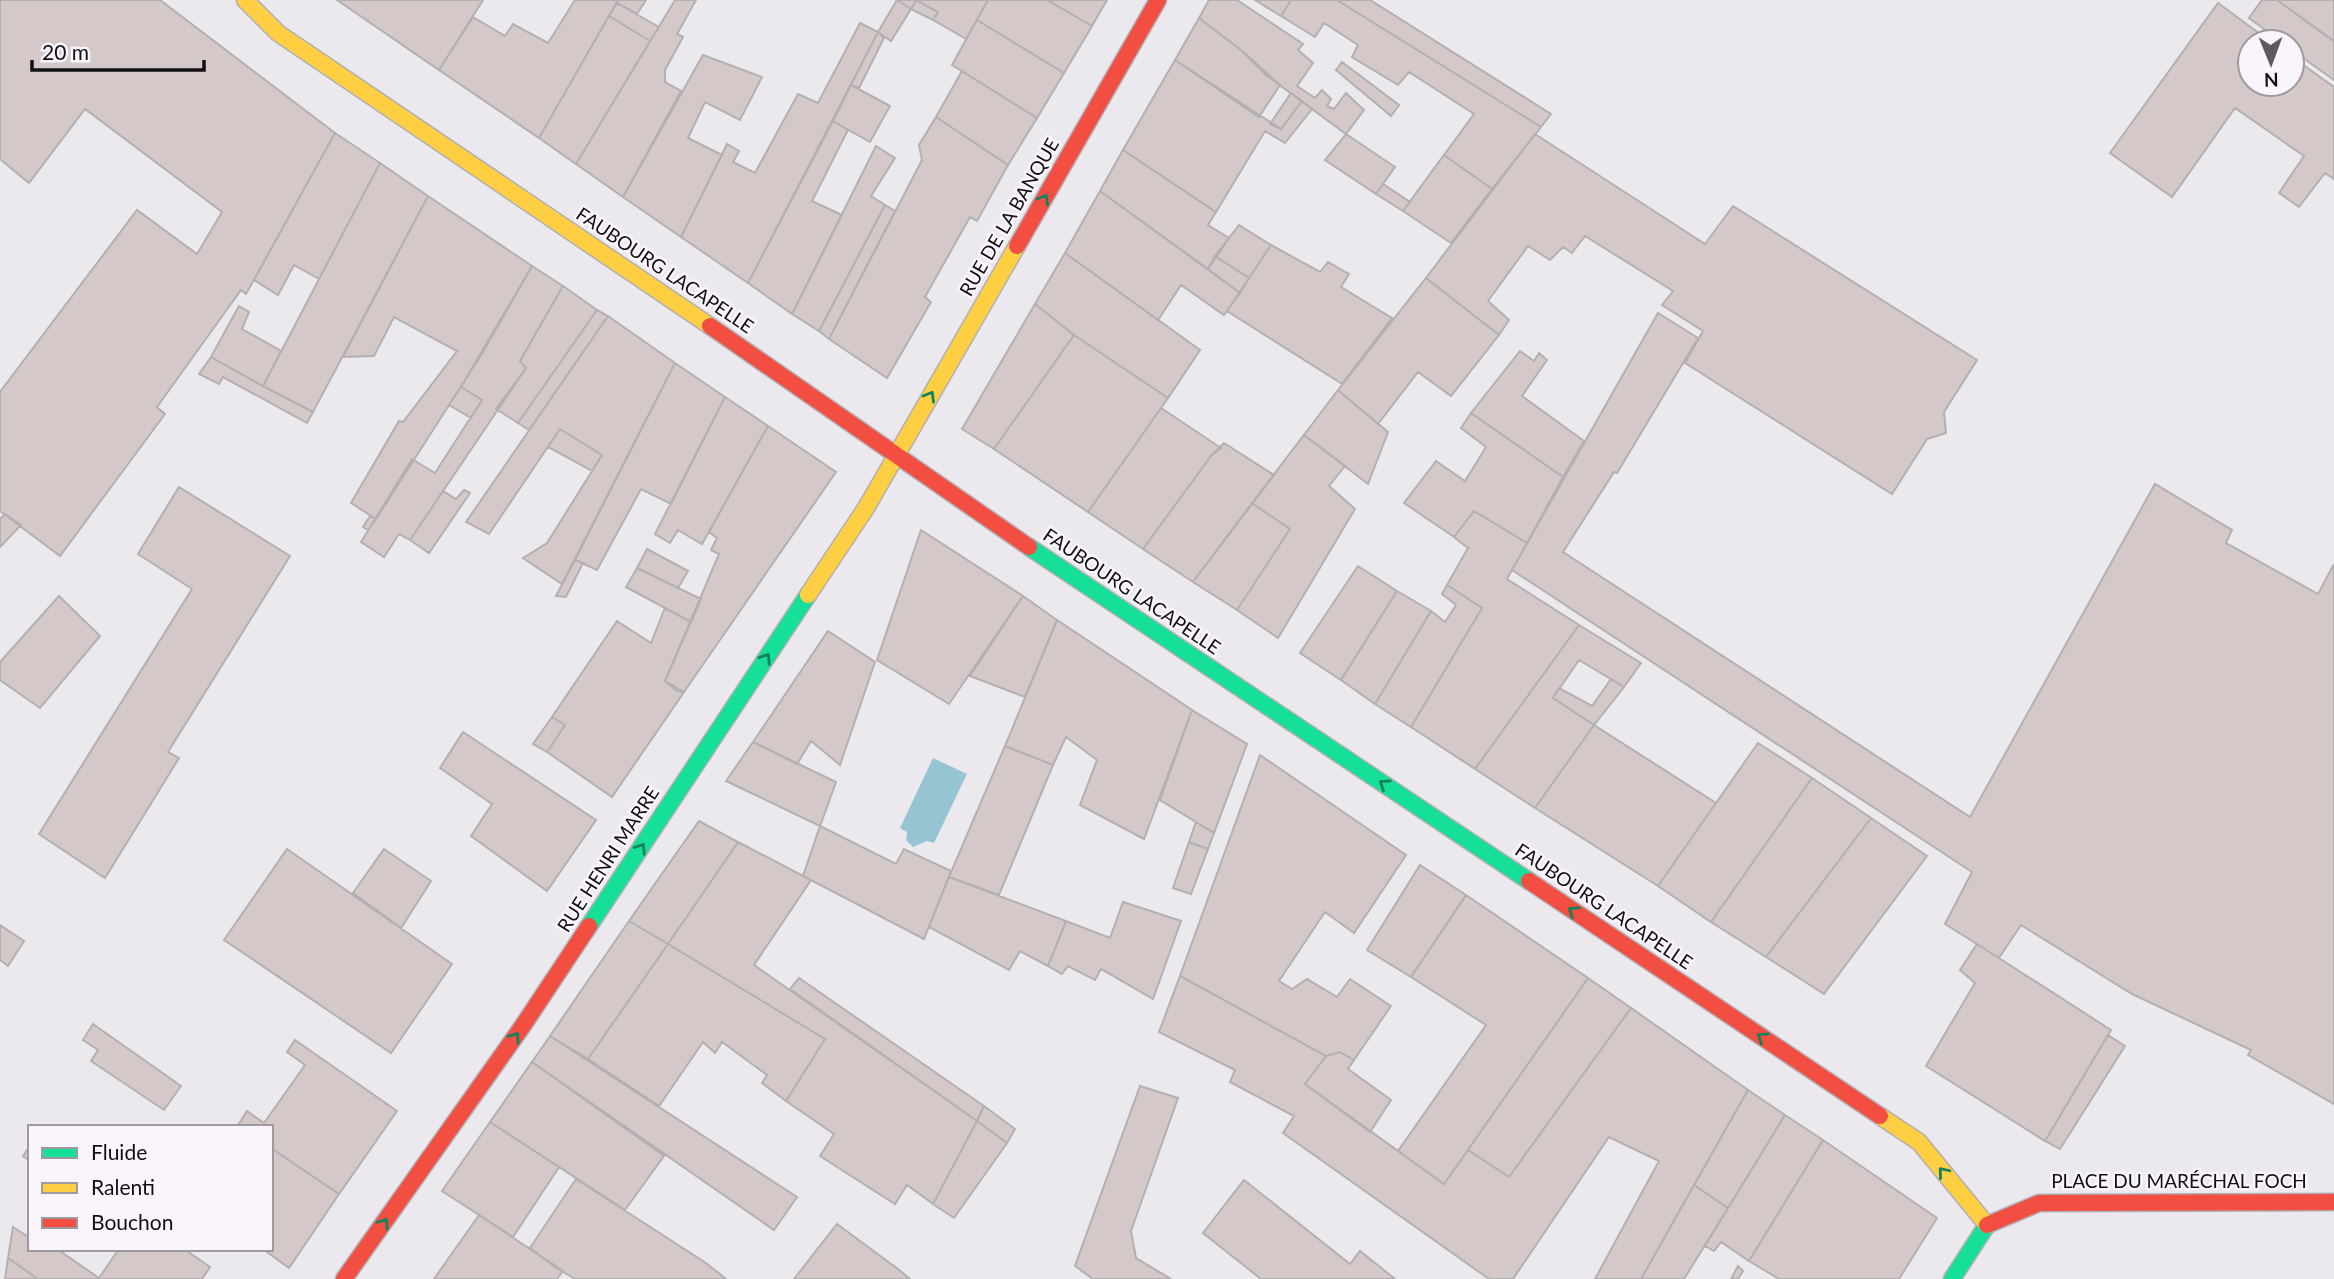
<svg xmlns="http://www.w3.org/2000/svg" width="2334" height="1279" font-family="Lato,sans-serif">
<rect width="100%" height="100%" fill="#ece9ee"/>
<path fill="#96c4d2" d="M933 758 967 774 934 843 927 841 913 847 906 840 907 832 900 828Z"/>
<path fill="#d5c8c8" stroke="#b3b0b2" stroke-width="2" d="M0 0H160L335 133 246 294 241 290 157 407 165 414 60 556 0 511V392L137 210 197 254 222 212 85 109 29 183 0 159Z
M337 0H483L439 70Z
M575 0H618L539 138 439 70 473 17 505 36 513 24 548 43Z
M618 0H646L637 14 617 3Z
M675 0H696L677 34 683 37 665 70V82L681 91 623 197 576 164Z
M897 0 911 9 891 41 878 32Z
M897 0H988L966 39 933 20 938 12 916 0 911 9Z
M916 0 938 12 933 20 911 9Z
M988 0H1047L1092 26 1064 73 977 20Z
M1047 0H1107L1092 26Z
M1209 0H1237L1303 44 1298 50 1313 63 1297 86 1315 98 1322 90 1331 99 1327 106 1334 109 1346 93 1364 110 1346 134 1266 75 1241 50 1199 18Z
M1255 0H1291L1281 16Z
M1291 0H1337L1541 127 1492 189 1444 155 1474 114 1409 72 1398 85 1352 57 1358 45 1324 23 1315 37 1281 16Z
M1337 0H1370L1551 114 1541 127Z
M2262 0H2277L2334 41V80L2292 50V42H2282L2249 18Z
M2277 0H2334V41L2322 33Z
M617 3 659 27 650 41 609 16Z
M2218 3 2271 42H2250V84H2292V57L2334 87V179L2325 173 2299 207 2279 193 2304 156 2235 108 2172 197 2110 153Z
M609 16 650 41 576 164 539 138Z
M1199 18 1241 50 1280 85 1259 117 1175 60Z
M977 20 1064 73 1037 118 952 65Z
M860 23 878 32 748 283 681 237 727 144 739 151 733 162 755 173 798 94 818 103Z
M878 32 884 38 859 88 851 85Z
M703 55 762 77 740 120 705 102 688 138 722 155 681 237 623 197Z
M1175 60 1281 129 1302 101 1312 109 1285 143 1265 131 1216 212 1123 150Z
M1342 62 1399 105 1391 116 1336 70Z
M962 71 1037 118 1008 165 936 117Z
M851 85 890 106 870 142 833 121Z
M1291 93 1302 101 1281 129 1270 124Z
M936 117 1008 165 977 221 970 217 925 297 931 302 887 378 829 339 922 160 919 145Z
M833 121 848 130 812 201 842 215 792 314 748 283Z
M335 133 380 163 319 279 294 265 278 295 254 280Z
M1346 134 1395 167 1376 194 1325 160Z
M1535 134 1705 244 1733 206 1977 360 1944 412 1946 433 1927 439 1892 494 1685 363 1703 331 1662 305 1673 291 1585 236 1572 253 1563 247 1550 260 1528 246 1488 301 1509 320 1499 335 1426 278Z
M876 146 895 158 871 196 885 205 819 331 792 314Z
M1123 150 1216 212 1208 225 1229 238 1208 269 1100 191Z
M1444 155 1492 189 1451 243 1403 211Z
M380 163 428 196 313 412 263 386Z
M1383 184 1410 202 1403 211 1376 194Z
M1100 191 1240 293 1224 315 1181 285 1158 320 1065 253Z
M428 196 532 266 483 352 376 519 351 503 399 421 403 422 457 351 394 317 374 356 343 357Z
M885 205 895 211 829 339 819 331Z
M1239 225 1271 245 1249 278 1215 256Z
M1271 245 1320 272 1328 262 1349 274 1341 287 1392 318 1342 384 1227 311Z
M1065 253 1200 350 1168 398 1074 335 1035 304Z
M1215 256 1249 278 1240 293 1208 269Z
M532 266 563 286 520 361 526 368 410 540 399 534 384 557 361 542 412 459 435 473 482 400 461 387Z
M1426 278 1499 335 1451 396 1418 372 1378 424 1338 390Z
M563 286 597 310 518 423 496 409 526 368 520 361Z
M1035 304 1074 335 994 449 962 429Z
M239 306 249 312 242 329 281 351 263 386 211 357Z
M597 310 608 316 529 430 518 423Z
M1658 313 1698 338 1617 473 1614 472 1563 552 1970 817 2155 484 2232 530 2226 543 2318 594 2334 564V1104L2248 1055 2251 1050 2132 994 2021 925 1999 958 1945 924 1972 872 1512 570Z
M608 316 675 363 562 584 523 558 547 543 602 455 560 429 489 534 466 522Z
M1074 335 1168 398 1088 512 994 449Z
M1520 351 1534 361 1539 353 1547 360 1522 396 1584 441 1563 477 1471 413Z
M211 357 263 386 313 412 307 423 223 377 219 384 199 374Z
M675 363 725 397 671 504 641 489 597 570 575 560Z
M461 387 482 400 471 418 449 405Z
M1338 390 1388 432 1368 484 1304 435Z
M725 397 768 426 702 544 678 530 670 543 655 534Z
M1161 408 1221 448 1211 456 1143 549 1088 512Z
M1471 413 1563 477 1527 543 1474 511 1454 537 1404 503 1436 461 1465 481 1486 447 1461 428Z
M768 426 836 472 684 692 677 691 665 681 719 554 711 550 717 538 709 532Z
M560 429 602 455 592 471 548 447Z
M1304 435 1345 466 1329 486 1355 509 1278 638 1237 610 1290 529 1252 503Z
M1224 443 1274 475 1193 582 1143 549 1211 456Z
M179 487 290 556 168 752 179 758 105 878 39 834 192 589 138 554Z
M464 490 470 493 429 553 410 540 443 491 456 499Z
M1252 503 1290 529 1237 610 1193 582Z
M1474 511 1527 543 1507 579 1579 625 1475 769 1411 727 1482 608 1447 585 1468 548 1454 537Z
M5 514 21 525 0 547V519Z
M370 516 376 519 368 530 363 527Z
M921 530 1023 596 949 704 877 660Z
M647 549 688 571 678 588 637 568Z
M575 560 583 563 566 597 556 596Z
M1358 566 1397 591 1341 680 1300 653Z
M637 568 701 599 691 622 626 587Z
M1447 585 1482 608 1411 727 1375 704 1431 611 1445 622 1456 605 1442 594Z
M1397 591 1431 611 1375 704 1341 680Z
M59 596 100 636 40 708 0 680V662Z
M1023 596 1057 620 1025 697 970 676Z
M665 608 691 622 665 681 684 692 612 797 547 752 565 725 552 717 617 621 651 643Z
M1057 620 1192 710 1144 839 1080 805 1097 760 1066 737 1053 765 1005 746Z
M1579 625 1641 663 1624 687 1579 660 1553 698 1594 725 1535 808 1475 769Z
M828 631 875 662 840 765 811 741 797 764 753 742Z
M1611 679 1624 687 1594 725 1553 698 1559 688 1592 706Z
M1192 710 1247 744 1214 833 1160 800Z
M552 717 565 725 547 752 533 744Z
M1594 725 1716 803 1658 886 1535 808Z
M463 732 596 820 547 891 471 836 492 804 440 768Z
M753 742 836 782 820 826 726 781Z
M1758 743 1812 778 1711 922 1658 886Z
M1005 746 1053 765 999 895 949 877Z
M1260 755 1406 855 1354 933 1325 912 1279 981 1292 989 1307 979 1337 997 1350 979 1391 1006 1354 1060 1340 1052 1326 1056 1180 976Z
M1812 778 1871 818 1766 957 1711 922Z
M1871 818 1927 856 1824 994 1766 957Z
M699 821 738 842 668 944 629 921Z
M1196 822 1214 833 1208 849 1189 842Z
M820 826 896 864 904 849 951 871 924 939 803 876Z
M738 842 811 880 754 965 977 1121 933 1204 907 1185 895 1204 820 1156 834 1134 786 1101 825 1039 668 944Z
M1189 842 1208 849 1191 894 1173 888Z
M287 849 452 964 391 1053 224 940Z
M384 849 431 881 401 928 353 893Z
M1420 865 1466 895 1411 977 1367 950Z
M949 877 1066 921 1048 966 1020 951 1009 970 929 927Z
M1466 895 1588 978 1444 1184 1398 1151 1486 1025 1411 977Z
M1123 902 1181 921 1153 999 1101 969 1095 980 1068 966 1062 974 1048 966 1066 921 1110 938Z
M629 921 668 944 588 1059 550 1036Z
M0 925 24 941 8 966 0 960Z
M668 944 825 1039 786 1101 762 1083 767 1075 722 1042 715 1053 703 1042 659 1106 588 1059Z
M1977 944 2111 1030 2045 1141 1926 1066 1975 983 1960 970Z
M1180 976 1326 1056 1305 1084 1444 1184 1468 1150 1509 1177 1631 1008 1748 1090 1641 1279H1595L1659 1161 1609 1137 1513 1279H1489L1283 1133 1294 1116 1230 1082 1235 1070 1159 1032Z
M799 978 984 1106 977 1121 790 989Z
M1588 978 1631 1008 1509 1177 1468 1150Z
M93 1024 181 1086 164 1110 91 1061 98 1050 83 1040Z
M2108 1035 2125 1046 2060 1149 2045 1141Z
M550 1036 797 1197 774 1230 532 1062Z
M295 1040 397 1111 339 1194 271 1148V1127L238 1125 247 1111 264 1123 305 1065 287 1052Z
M1340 1052 1354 1060 1348 1069 1391 1100 1370 1132 1305 1084 1326 1056Z
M532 1062 664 1156 625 1210 490 1122Z
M1140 1086 1178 1098 1131 1231 1136 1258 1171 1279H1093L1075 1266Z
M1748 1090 1785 1115 1728 1208 1694 1185Z
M984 1106 1015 1129 1007 1143 977 1121Z
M1785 1115 1823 1140 1749 1261 1721 1242 1714 1251 1705 1246Z
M977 1121 1007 1143 954 1218 933 1204Z
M490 1122 559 1167 513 1237 442 1191Z
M1823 1140 1937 1218 1899 1279H1779L1749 1261Z
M30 1146V1161L23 1156Z
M271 1148 339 1194 289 1268 263 1249H271Z
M576 1179 706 1263 726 1279H575L555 1267 530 1248Z
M1244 1180 1350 1264 1360 1251 1395 1279H1261L1203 1233Z
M1694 1185 1728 1208 1684 1279H1641Z
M479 1215 563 1271 557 1279H434Z
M837 1224 898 1269 910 1279H794Z
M13 1227 30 1238V1249H57L99 1278 119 1249H184L210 1267 202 1279H38L8 1258Z
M8 1258 38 1279H5Z
M1738 1266 1743 1271 1738 1279H1731Z"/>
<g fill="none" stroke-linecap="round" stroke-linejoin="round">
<g stroke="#b1afb3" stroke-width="19">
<path id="fast" d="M1029 547 1529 881
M589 926 808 595
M1952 1279 1987 1225"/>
</g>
<g stroke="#b1afb3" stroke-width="19">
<path id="slow" d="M245 0 278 33 710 326
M808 595 866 508 1017 246
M1880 1116 1919 1142 1987 1225"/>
</g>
<g stroke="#b1afb3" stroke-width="19">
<path id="jam" d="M1017 246 1158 0
M710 326 1029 547
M1529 881 1880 1116
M1987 1225 2039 1203 2334 1202
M344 1279 522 1027 589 926"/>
</g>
<use href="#fast" stroke="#16e098" stroke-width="16"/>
<use href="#slow" stroke="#ffcf43" stroke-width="16"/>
<use href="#jam" stroke="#f24e42" stroke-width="16"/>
</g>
<defs><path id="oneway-chevron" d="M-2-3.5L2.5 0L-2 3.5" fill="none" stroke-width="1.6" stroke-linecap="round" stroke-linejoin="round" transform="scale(1.75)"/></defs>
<g stroke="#14825b">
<use href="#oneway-chevron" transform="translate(1044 199) rotate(-60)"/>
<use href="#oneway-chevron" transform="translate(930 396) rotate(-60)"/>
<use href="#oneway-chevron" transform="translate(766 658) rotate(-57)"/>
<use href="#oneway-chevron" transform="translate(1384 784) rotate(-146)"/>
<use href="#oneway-chevron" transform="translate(641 848) rotate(-57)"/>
<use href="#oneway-chevron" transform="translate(1573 911) rotate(-146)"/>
<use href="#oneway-chevron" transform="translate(515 1037) rotate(-55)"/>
<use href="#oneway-chevron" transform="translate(1762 1037) rotate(-146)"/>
<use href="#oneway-chevron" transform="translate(1943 1172) rotate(-130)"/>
<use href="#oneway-chevron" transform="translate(384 1223) rotate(-55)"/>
</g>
<g text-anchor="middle" stroke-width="5" stroke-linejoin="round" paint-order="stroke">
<g font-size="19" fill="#110f11" stroke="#faf5fd">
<text transform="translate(1009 217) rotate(-60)" y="7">RUE DE LA BANQUE</text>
<text transform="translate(665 270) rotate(34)" y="7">FAUBOURG LACAPELLE</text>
<text transform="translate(1132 591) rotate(34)" y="7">FAUBOURG LACAPELLE</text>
<text transform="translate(608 859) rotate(-57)" y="7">RUE HENRI MARRE</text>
<text transform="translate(1604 906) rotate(34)" y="7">FAUBOURG LACAPELLE</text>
<text x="2179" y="1188">PLACE DU MARÉCHAL FOCH</text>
</g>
</g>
<rect x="28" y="1125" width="245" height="126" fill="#faf5fd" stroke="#9d999f" stroke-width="2"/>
<rect x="42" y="1148" width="35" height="10" fill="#16e098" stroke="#9d999f" stroke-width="2"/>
<text x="91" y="1160" font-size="21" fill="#110f11">Fluide</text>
<rect x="42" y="1183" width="35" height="10" fill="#ffcf43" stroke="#9d999f" stroke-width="2"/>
<text x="91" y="1195" font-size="21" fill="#110f11">Ralenti</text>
<rect x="42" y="1218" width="35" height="10" fill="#f24e42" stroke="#9d999f" stroke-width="2"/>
<text x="91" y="1230" font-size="21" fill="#110f11">Bouchon</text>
<g transform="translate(2271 63) rotate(179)"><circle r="33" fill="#faf5fd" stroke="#9d999f" stroke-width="2"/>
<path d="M0-5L12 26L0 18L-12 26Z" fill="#5e5b5e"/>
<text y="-10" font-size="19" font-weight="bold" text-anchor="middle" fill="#110f11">N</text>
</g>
<path d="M32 60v10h172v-10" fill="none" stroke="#110f11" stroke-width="3.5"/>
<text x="42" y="60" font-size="21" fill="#110f11" stroke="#faf5fd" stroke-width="5" paint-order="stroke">20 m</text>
</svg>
